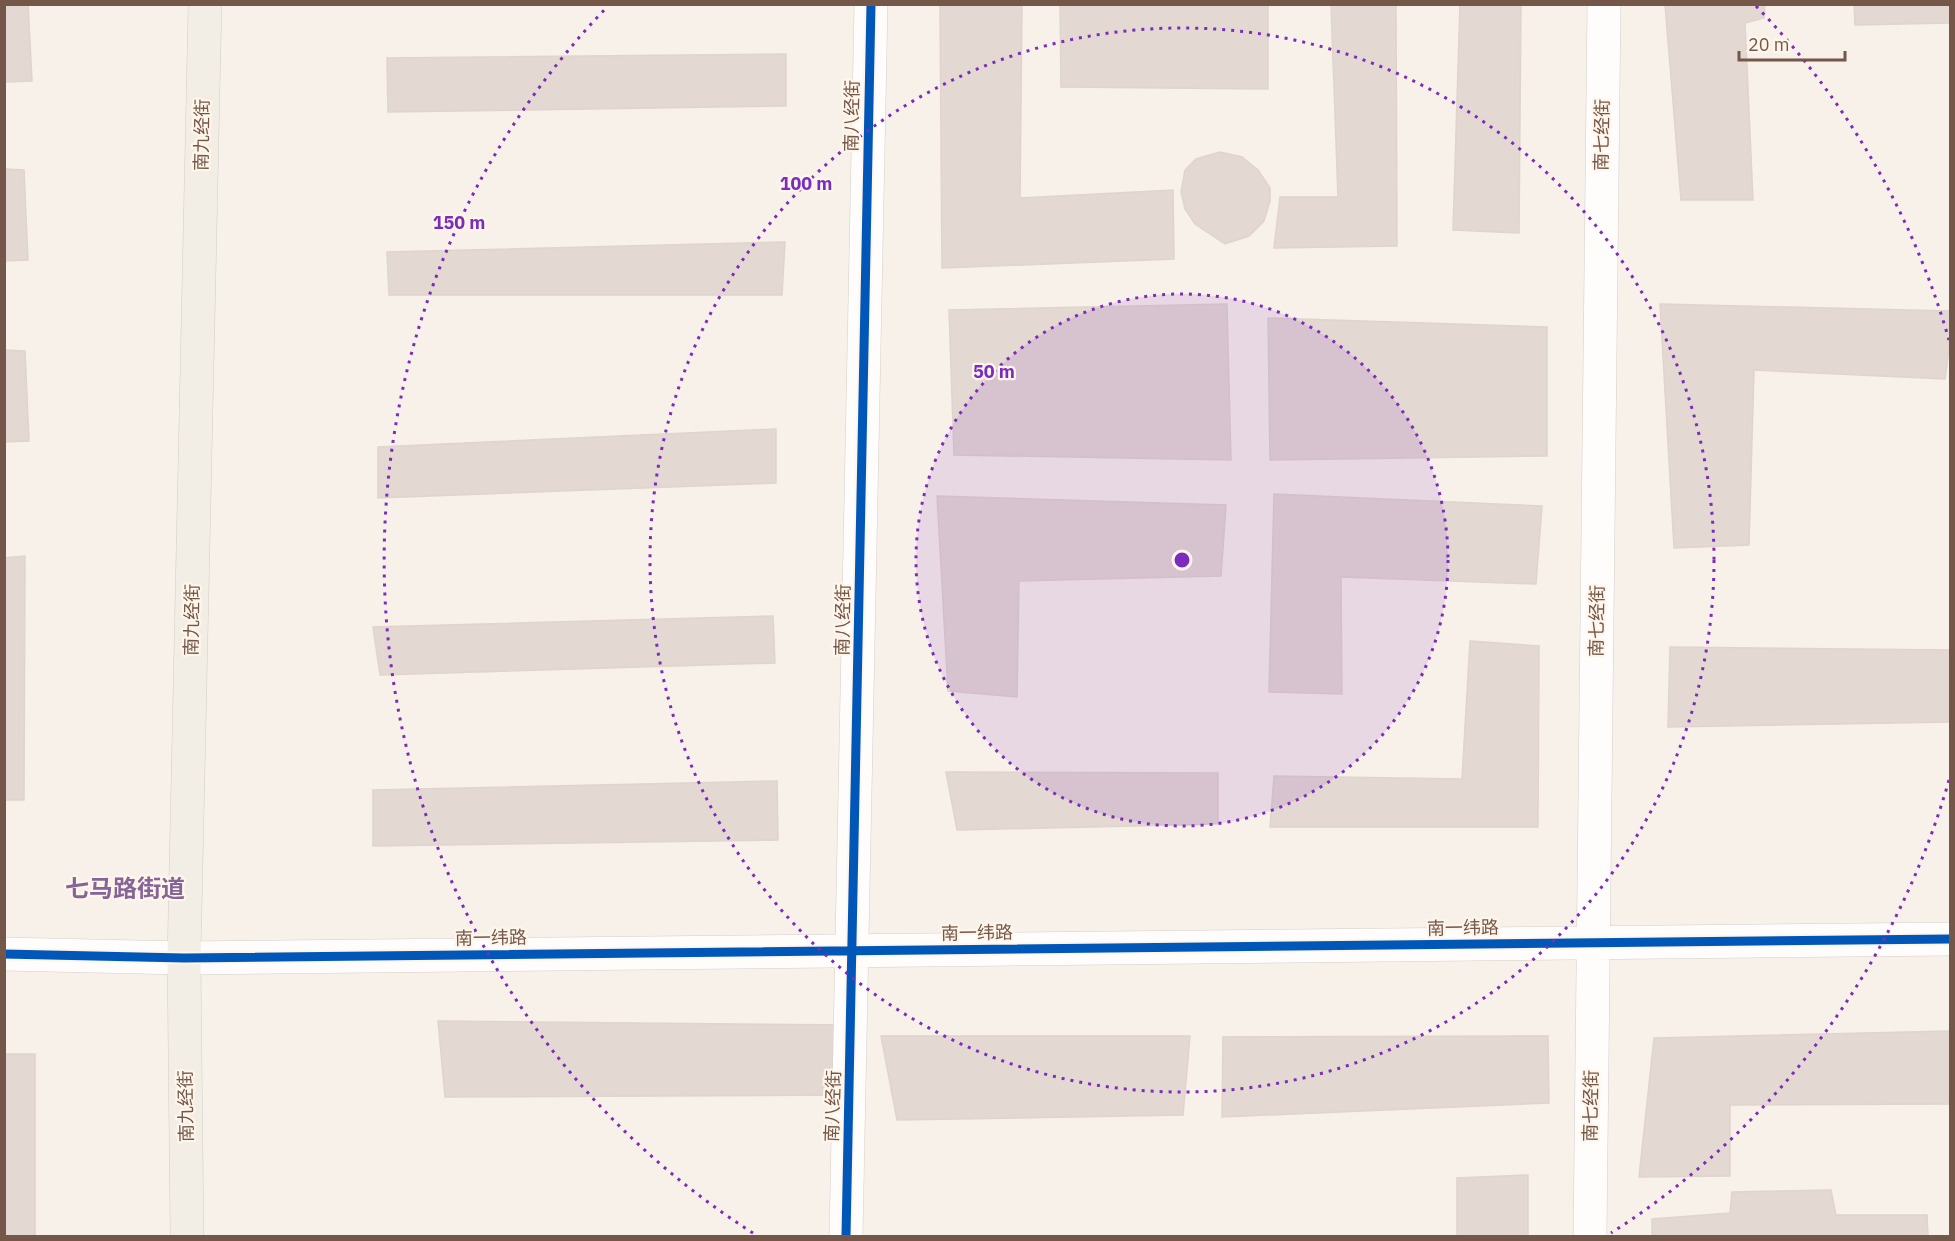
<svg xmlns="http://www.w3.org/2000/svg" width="1955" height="1241" font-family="'IBM Plex Sans','Noto Sans SC',sans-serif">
<rect width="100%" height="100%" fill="#f7f1ea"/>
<path fill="#e3d9d2" stroke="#e0d4cc" stroke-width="1.5" d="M4 4H28L32 81 4 82Z
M940 4H1022L1020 198 1173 190 1174 259 942 268Z
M1060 4H1268V89L1061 87Z
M1331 4H1396L1397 246 1274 248 1280 197H1338Z
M1460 4H1521L1519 233 1453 230Z
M1665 4H1765L1764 18 1745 23 1753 200H1681Z
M1854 4H1950V23L1855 25Z
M786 54V106L388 112 387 58Z
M1220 152 1242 157 1258 170 1270 188V201L1264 221 1249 236 1225 244 1195 224 1185 209 1181 192 1185 170 1196 159Z
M4 169 24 170 28 260 4 261Z
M785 242 782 295H389L387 252Z
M1227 304 1231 460 954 455 949 310Z
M1660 304 1950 311V341L1945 379 1754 370 1749 545 1674 548Z
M1268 318 1547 327V456L1270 460Z
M4 350 25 351 29 441 4 442Z
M776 429V483L378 498V447Z
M1274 494 1542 506 1536 584 1341 577 1342 694 1269 692Z
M937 496 1226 505 1221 576 1019 581 1017 697 948 691Z
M25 556 24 800H4V558Z
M773 616 775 663 380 675 373 627Z
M1470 641 1539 646 1538 827H1270L1274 776 1462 779Z
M1670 647 1950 650V722L1668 727Z
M946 772 1218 773V824L957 830Z
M777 781 778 840 373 846V790Z
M438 1021 851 1025 839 1095 445 1097Z
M1950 1031V1104L1730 1105V1176L1639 1177 1654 1038Z
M881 1036H1190L1183 1115 897 1120Z
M1548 1036 1549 1103 1222 1117 1223 1037Z
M4 1054H35V1236H4Z
M1528 1175V1236H1457V1178Z
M1831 1190 1836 1215H1927L1928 1236H1652V1219L1730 1213 1732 1192Z"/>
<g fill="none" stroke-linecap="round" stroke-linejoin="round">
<g stroke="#d6cdc7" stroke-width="34">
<path id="minor" d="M4 954 184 958 1950 939
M846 1236 871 4
M1590 1236 1604 4"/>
</g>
<g stroke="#d5ccc6" stroke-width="34">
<path id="major" d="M187 1236 184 958 205 4"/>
</g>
<use href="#minor" stroke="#fefdfc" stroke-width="33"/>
<use href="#major" stroke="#f2ede5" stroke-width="33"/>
<g stroke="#fff6eb" stroke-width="13">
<path id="cycleway" d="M4 954 184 958 1950 939
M846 1236 871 4"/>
</g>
<use href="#cycleway" stroke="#0057b8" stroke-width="9"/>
</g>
<circle cx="1182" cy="560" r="266" fill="#7b2cbf" fill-opacity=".12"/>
<g fill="none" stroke="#7b2cbf" stroke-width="3" stroke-dasharray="3 6">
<circle cx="1182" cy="560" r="266"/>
<circle cx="1182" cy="560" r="532"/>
<path d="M1949 780A798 798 0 0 1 1611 1233M753 1233A798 798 0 0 1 608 6M1756 6A798 798 0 0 1 1949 340"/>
</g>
<g text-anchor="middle" stroke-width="4.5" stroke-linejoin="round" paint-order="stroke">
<g font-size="18" fill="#75574a" stroke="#fff6eb">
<text transform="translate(852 116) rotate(-89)" y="6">南八经街</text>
<text transform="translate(202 135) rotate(-89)" y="6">南九经街</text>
<text transform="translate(1602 135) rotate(-89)" y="6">南七经街</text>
<text transform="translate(192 620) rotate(-89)" y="6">南九经街</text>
<text transform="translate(843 620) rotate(-89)" y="6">南八经街</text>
<text transform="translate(1597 621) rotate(-89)" y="6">南七经街</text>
<text transform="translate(1463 928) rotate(-1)" y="6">南一纬路</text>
<text transform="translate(977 933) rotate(-1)" y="6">南一纬路</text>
<text transform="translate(491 938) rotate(-1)" y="6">南一纬路</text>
<text transform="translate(186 1106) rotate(-91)" y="6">南九经街</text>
<text transform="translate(833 1106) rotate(-88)" y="6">南八经街</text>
<text transform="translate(1591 1106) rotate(-89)" y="6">南七经街</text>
</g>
<g font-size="24" font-weight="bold" fill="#856599" stroke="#fff6eb">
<text x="125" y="897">七马路街道</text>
</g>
</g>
<circle cx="1182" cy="560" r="9" fill="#7b2cbf" stroke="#fff6eb" stroke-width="3"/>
<g font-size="18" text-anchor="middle" font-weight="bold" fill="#7b2cbf" stroke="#fff6eb" stroke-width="4.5" stroke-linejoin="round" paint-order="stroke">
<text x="806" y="190">100 m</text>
<text x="459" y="229">150 m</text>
<text x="994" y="378">50 m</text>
</g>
<rect width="1955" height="1241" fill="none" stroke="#75574a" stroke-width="12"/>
<path d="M1739 51v9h106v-9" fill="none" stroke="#75574a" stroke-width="3"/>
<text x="1748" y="51" font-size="18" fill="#75574a" stroke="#fff6eb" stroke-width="4.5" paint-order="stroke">20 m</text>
</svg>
